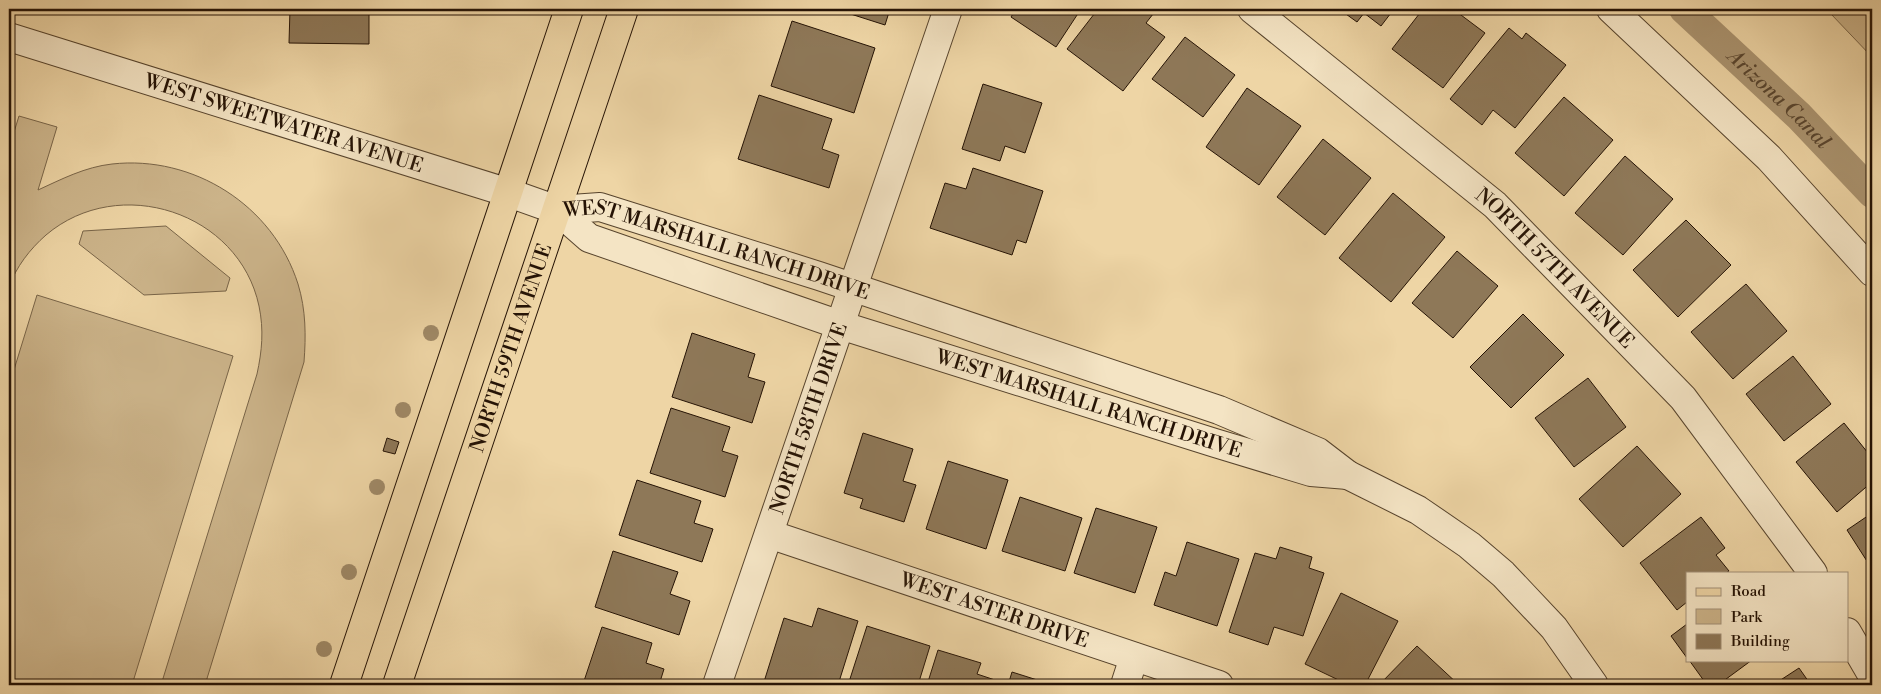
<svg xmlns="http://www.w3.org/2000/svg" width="1881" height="694" font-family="'Libre Bodoni',serif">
<rect width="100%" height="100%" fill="#eed5a5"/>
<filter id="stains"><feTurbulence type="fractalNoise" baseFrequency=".004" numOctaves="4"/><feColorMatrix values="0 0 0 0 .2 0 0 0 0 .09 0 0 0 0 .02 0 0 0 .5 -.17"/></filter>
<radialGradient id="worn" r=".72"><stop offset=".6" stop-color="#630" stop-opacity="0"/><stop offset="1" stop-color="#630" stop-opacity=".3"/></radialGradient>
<path fill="#ccb48a" stroke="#786448" d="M1825 9H1872V57L1831 14Z
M19 116 57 127 38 190C62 179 85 167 112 164 193 155 273 205 298 284 306 310 306 336 304 362L205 685H161L257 374C262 351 264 330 259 306 239 212 119 173 46 235 30 249 16 267 9 287V148Z
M166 226 230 278 226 291 144 295 79 244 83 231Z
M37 295 233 356 132 685H9V386Z"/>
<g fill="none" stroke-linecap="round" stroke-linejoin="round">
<path stroke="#aa936f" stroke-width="30" id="s1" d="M1684 9 1799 116 1872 193"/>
</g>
<path fill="#8e7858" stroke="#251305" d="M290 9H369V44L289 43Z
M835 9H890L885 25Z
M1016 9H1081L1056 47 1011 17Z
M1098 9H1157L1146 23 1165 37 1123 91 1067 49Z
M1339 9H1394L1381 26 1364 13 1357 22Z
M1423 9H1453L1485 33 1443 88 1392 49Z
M792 21 875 48 854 113 771 86Z
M1509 28 1522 39 1526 33 1566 65 1515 128 1493 110 1482 125 1450 99Z
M1185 37 1235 75 1203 117 1152 79Z
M983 84 1042 103 1025 153 1005 146 1000 161 962 149Z
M1247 88 1301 126 1259 185 1206 147Z
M759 95 832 119 822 149 839 155 829 188 738 159Z
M1564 97 1613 140 1564 196 1515 153Z
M1323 139 1371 178 1325 235 1277 197Z
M1625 156 1673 199 1623 255 1575 213Z
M973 168 1043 191 1026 243 1017 240 1012 255 930 228 945 183 966 189Z
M1393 193 1445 237 1391 302 1339 258Z
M1686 220 1731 265 1678 317 1633 270Z
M1457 251 1498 286 1453 338 1412 303Z
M1746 284 1787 331 1733 379 1691 332Z
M1523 314 1564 355 1511 408 1470 367Z
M692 333 755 354 748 377 765 382 752 423 672 397Z
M1793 356 1831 404 1784 441 1746 394Z
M1588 378 1626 427 1574 467 1535 418Z
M671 408 730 427 722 451 738 456 725 497 650 473Z
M1844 423 1872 458V482L1837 512 1796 462Z
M863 433 913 449 903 481 916 485 904 522 860 508 863 499 844 493Z
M387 438 399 442 395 454 383 451Z
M1637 446 1681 494 1623 547 1579 499Z
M948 461 1008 480 986 549 926 529Z
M637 480 701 501 694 523 713 529 702 562 619 535Z
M1020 497 1082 518 1065 571 1002 551Z
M1096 508 1157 527 1135 593 1074 573Z
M1872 513V569L1847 530Z
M1701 517 1725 548 1716 555 1729 571 1726 573H1687V602L1677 610 1640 563Z
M1187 542 1239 559 1217 626 1154 605 1165 572 1176 576Z
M1280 547 1312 557 1309 568 1324 573 1303 636 1274 627 1268 645 1229 632 1255 553 1276 559Z
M613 551 678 572 670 594 690 601 679 635 595 607Z
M1341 593 1398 621 1365 685H1349L1305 664Z
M818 608 858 621 838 685H763L784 618 812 627Z
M1687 624V658L1671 636Z
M867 626 930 646 918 685H848Z
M602 627 652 643 646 663 664 669 659 685 583 684Z
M1417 646 1459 685H1379Z
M938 650 981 663 977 674 998 681 997 685H927Z
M1689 660H1752L1718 685H1707Z
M1799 668 1811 685H1773Z
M1012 672 1053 685H1008Z"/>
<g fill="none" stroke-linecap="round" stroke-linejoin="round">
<g stroke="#57442d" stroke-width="30">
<g id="minor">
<path id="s2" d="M1252 9 1495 205 1683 398 1813 573"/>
<path d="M1611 9 1769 158 1872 272"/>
<path id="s3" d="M9 37 509 193 557 210 589 238 840 325 1215 443 1311 472 1348 475"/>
<path id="s4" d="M557 210 600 207 819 276 1219 410 1318 452 1348 475 1418 510 1469 545 1503 574 1554 628 1594 685"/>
<path id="s5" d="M769 534 1219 685"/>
<path d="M1847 632 1872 675"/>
<path id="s6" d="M717 685 948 9"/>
<path d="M1125 685 1134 657"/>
</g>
</g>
<g stroke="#251305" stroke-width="30">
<g id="major">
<path d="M344 685 569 9"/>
<path id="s7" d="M397 685 624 9"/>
</g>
</g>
<use href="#minor" stroke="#f4e4c4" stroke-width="28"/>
<use href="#major" stroke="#eed5a5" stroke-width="28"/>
</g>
<g fill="#9f8967">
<circle cx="431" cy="333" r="8"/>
<circle cx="403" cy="410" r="8"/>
<circle cx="377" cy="487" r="8"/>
<circle cx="349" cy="572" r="8"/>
<circle cx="324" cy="649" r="8"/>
</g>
<g text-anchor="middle" stroke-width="4" stroke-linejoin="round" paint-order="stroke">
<g font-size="20" fill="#251305" stroke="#f4e4c4">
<text dy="7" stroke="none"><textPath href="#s3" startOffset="288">WEST SWEETWATER AVENUE</textPath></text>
<text dy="7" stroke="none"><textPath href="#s4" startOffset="166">WEST MARSHALL RANCH DRIVE</textPath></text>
<text dy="7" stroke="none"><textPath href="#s2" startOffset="399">NORTH 57TH AVENUE</textPath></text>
<text dy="7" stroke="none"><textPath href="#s7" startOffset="356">NORTH 59TH AVENUE</textPath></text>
<text dy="7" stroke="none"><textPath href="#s3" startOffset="1144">WEST MARSHALL RANCH DRIVE</textPath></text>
<text dy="7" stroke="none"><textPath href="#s6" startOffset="282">NORTH 58TH DRIVE</textPath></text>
<text dy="7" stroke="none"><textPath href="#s5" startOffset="238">WEST ASTER DRIVE</textPath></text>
</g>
<g font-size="21" font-style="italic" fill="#5a462f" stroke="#f4e4c4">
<text dy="7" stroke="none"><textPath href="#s1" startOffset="131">Arizona Canal</textPath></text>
</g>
</g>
<rect width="1881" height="694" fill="none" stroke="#eed5a5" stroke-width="30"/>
<rect x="10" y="10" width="1861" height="674" fill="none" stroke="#251305" stroke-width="2.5"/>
<rect x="15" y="15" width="1851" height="664" fill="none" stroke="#251305"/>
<rect x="1686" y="572" width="162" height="90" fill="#f4e4c4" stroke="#a19078"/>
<rect x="1696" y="588" width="25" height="8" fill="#eed5a5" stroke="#a19078"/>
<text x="1731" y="596" font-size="15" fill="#251305">Road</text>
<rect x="1696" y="609" width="25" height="15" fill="#ccb48a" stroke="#a19078"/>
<text x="1731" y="622" font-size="15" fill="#251305">Park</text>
<rect x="1696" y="634" width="25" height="15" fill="#8e7858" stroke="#a19078"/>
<text x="1731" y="646" font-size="15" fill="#251305">Building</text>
<rect width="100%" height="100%" filter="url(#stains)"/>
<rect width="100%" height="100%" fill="url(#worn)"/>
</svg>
